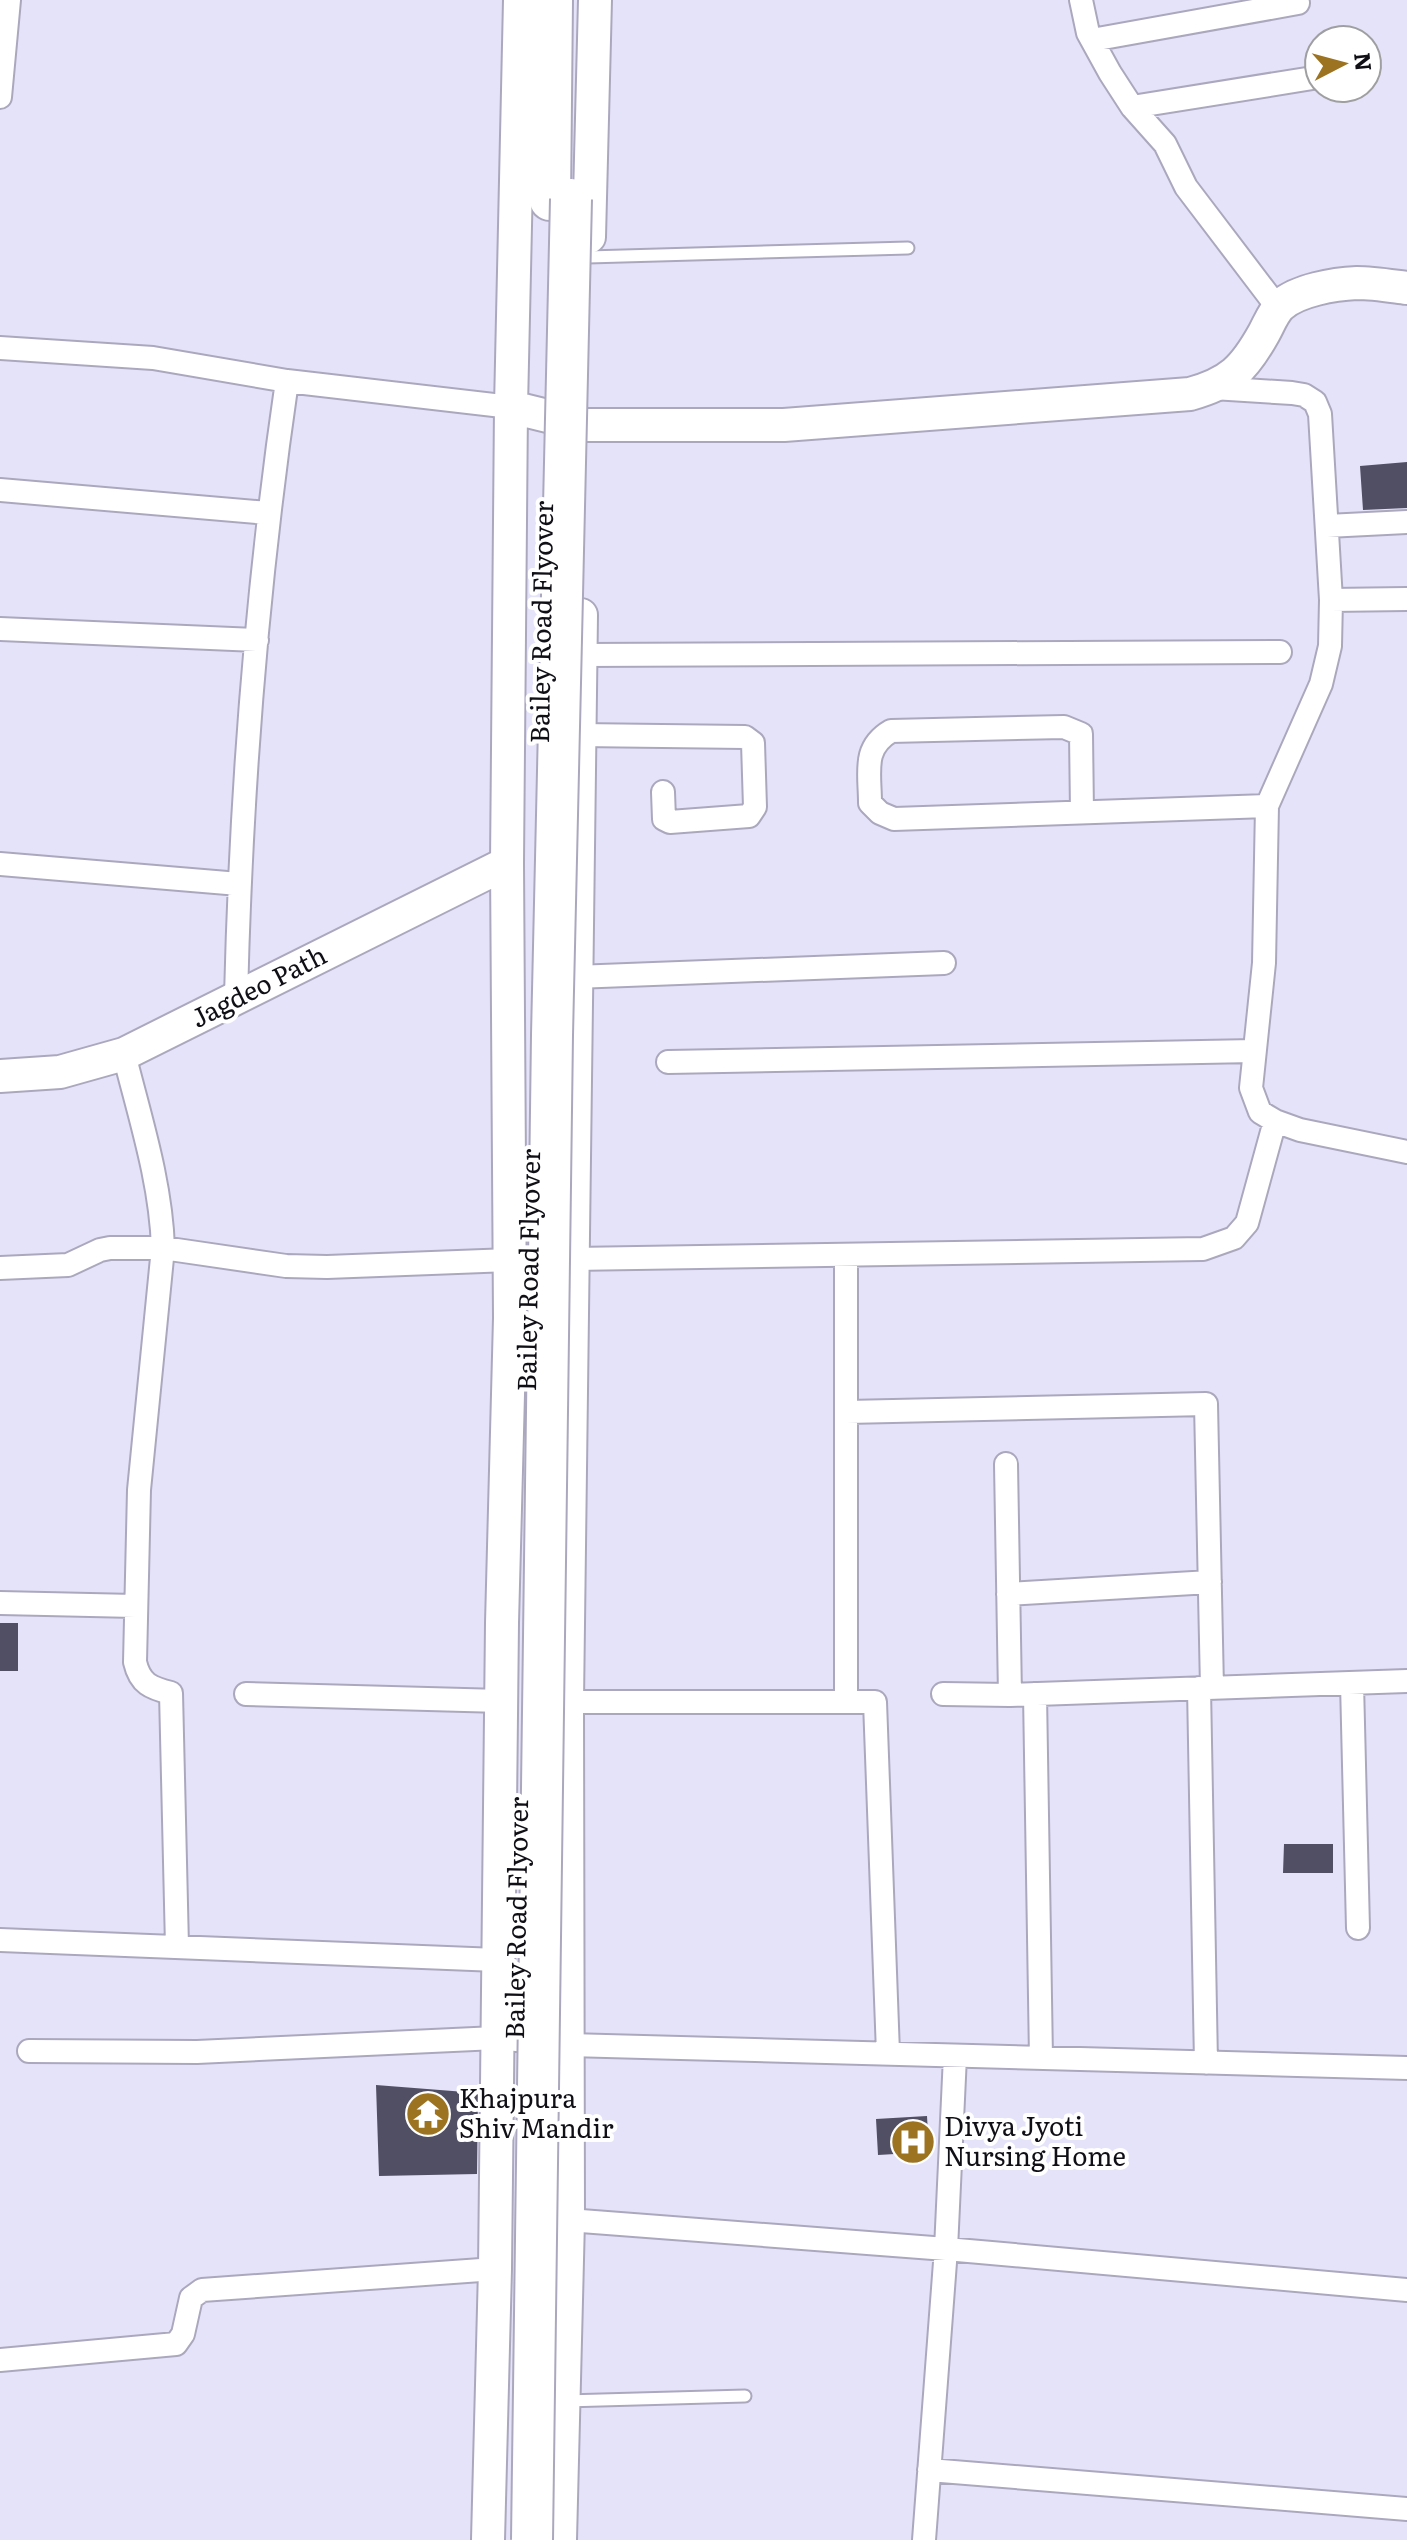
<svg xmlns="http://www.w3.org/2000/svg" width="1407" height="2540" font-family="Literata,serif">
<rect width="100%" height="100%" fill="#e5e3fa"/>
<path fill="#514f63" d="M1407 462V508L1363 510 1360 466Z
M0 1623H18V1671H0Z
M1284 1844H1333V1873H1283Z
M376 2085 478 2093 477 2174 379 2176Z
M927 2116 929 2152 878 2155 876 2119Z"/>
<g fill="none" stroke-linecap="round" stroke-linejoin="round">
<g stroke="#aba8be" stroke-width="15">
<path id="lane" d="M588 257 908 248
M565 2401 745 2396"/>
</g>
<g stroke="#aba8be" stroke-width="26">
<path id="street" d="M1081 0 1088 33 1110 73 1132 107 1165 144 1186 187 1278 308
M1092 40 1298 3
M0 97 9 0
M1132 107 1319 77
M0 348 153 358 287 381 511 407
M1213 388 1292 393 1304 395 1315 402 1320 414 1331 600 1330 646 1321 684 1267 806 1264 963 1251 1088 1260 1112 1275 1121 1300 1130 1407 1152
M0 490 267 513
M1327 526 1407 522
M1331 600 1407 599
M0 629 257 640
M581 655 1280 652
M579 735 745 737 753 743 755 807 749 816 670 822 664 819 663 792
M1082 812 1081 734 1064 727 891 731C862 748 870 772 870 803L880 813 894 819C1018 815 1142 810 1267 806
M0 864 239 884
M575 977 944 963
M236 997C241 791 257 585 287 381
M124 1054C140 1118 161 1182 163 1248L139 1490 135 1662C140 1684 151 1688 171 1693L177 1946
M668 1062 1254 1051
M0 1268 68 1265 100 1250 110 1248H163L286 1266 327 1267 510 1260 1203 1249 1234 1238 1247 1223 1275 1121
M847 1412 1206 1404 1212 1688
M1006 1464 1010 1695
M1008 1594 1210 1582
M0 1603 135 1606
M1352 1683 1358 1928
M1199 1688 1206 2063
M246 1694 501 1701
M943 1694 1010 1695 1407 1681
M1035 1694 1041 2058
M846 1700V1255
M567 1702H875L888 2053
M0 1940 497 1960
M29 2051 197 2052 496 2038 569 2045 1407 2068
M568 2220 946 2249 1407 2290
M0 2360 176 2344 183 2334 191 2298 202 2290 495 2269
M929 2470 1407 2509
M924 2540 946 2249 955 2056"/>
</g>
<g stroke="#aba8be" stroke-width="36">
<path id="secondary" d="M589 237 595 0
M511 407 584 425H784L1190 394C1230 383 1244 369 1264 333 1269 324 1273 313 1280 306 1297 290 1335 284 1357 283 1373 283 1391 286 1407 288
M0 1076 60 1072 124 1054 507 863
M488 2540 495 2269 502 1623 510 1318 507 863 511 407 520 0
M560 2540 568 2220 567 1702 581 615"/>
</g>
<g stroke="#aba8be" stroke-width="44">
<path id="highway" d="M550 200 552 0"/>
</g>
<use href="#lane" stroke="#fff" stroke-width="11"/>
<use href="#street" stroke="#fff" stroke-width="22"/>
<use href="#secondary" stroke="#fff" stroke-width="32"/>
<use href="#highway" stroke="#fff" stroke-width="40"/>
<g stroke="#aba8be" stroke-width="44" stroke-linecap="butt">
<path id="highway-bridge" d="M532 2540 552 1035 571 199"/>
</g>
<use href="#highway-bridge" stroke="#fff" stroke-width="40"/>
</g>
<defs>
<g id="temple-disc" transform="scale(2.3)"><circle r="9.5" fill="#9c7321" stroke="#fff"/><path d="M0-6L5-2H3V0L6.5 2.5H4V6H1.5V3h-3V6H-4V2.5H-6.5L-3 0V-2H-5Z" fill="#fff"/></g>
<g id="hospital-disc" transform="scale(2.3)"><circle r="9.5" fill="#9c7321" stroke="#fff"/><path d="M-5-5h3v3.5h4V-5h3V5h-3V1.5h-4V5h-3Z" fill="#fff"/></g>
</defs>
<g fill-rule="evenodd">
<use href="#temple-disc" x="428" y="2114"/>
<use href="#hospital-disc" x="913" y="2142"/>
</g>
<g text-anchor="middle" stroke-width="8" stroke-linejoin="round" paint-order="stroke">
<g font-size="26" fill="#100f16" stroke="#fff">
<text transform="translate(542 622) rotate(-89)" y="9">Bailey Road Flyover</text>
<text transform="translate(259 987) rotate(-27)" y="9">Jagdeo Path</text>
<text transform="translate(529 1270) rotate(-89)" y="9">Bailey Road Flyover</text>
<text transform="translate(517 1918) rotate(-89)" y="9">Bailey Road Flyover</text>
</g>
<g font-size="26" fill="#100f16" stroke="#fff" text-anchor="start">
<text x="459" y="2108">Khajpura<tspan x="459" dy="30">Shiv Mandir</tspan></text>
<text x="944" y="2136">Divya Jyoti<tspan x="944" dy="30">Nursing Home</tspan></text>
</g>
</g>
<g transform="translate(1343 64) rotate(84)"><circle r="38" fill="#ffffff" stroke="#9f9fa2" stroke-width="2"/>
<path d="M0-6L14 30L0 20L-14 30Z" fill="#9c7321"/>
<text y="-12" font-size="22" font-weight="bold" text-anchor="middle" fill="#100f16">N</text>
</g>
</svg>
